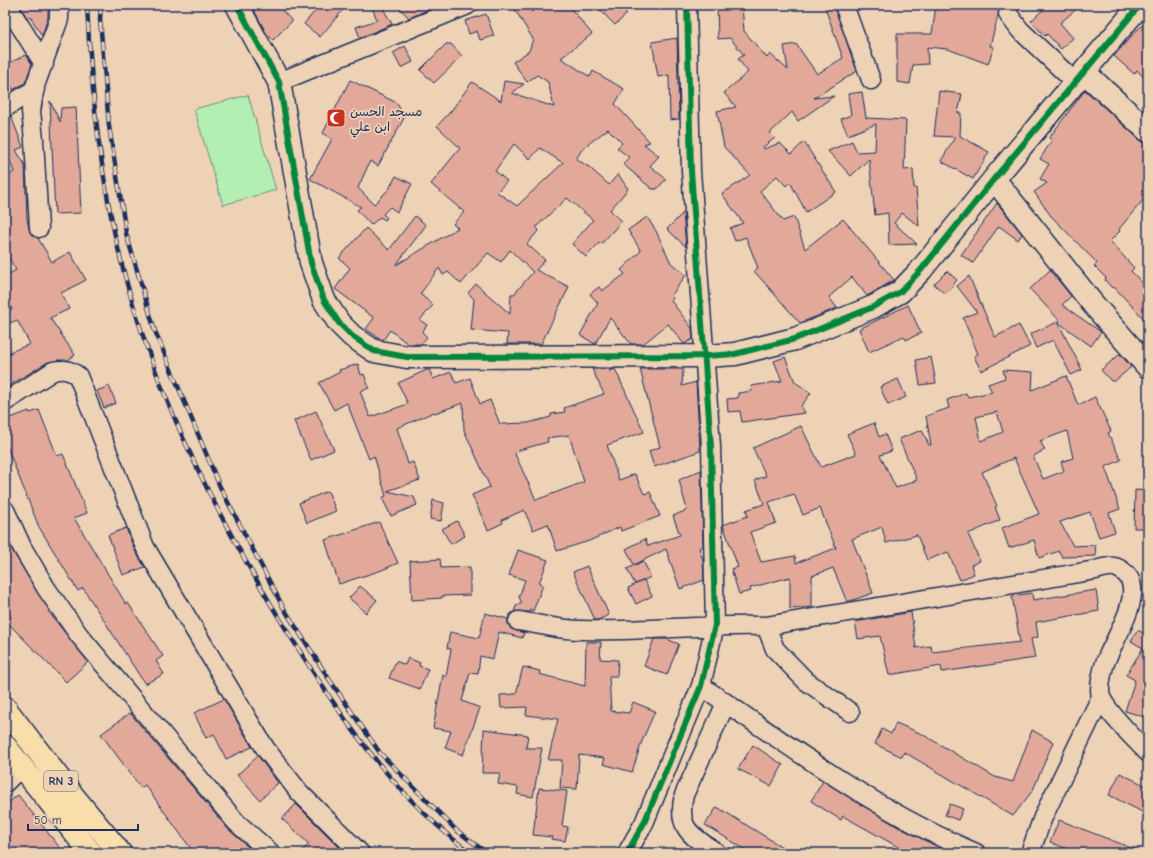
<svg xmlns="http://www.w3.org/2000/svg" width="1153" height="858" font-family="'Comic Neue','Playpen Sans Arabic',sans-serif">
<rect width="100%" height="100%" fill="#eed2b5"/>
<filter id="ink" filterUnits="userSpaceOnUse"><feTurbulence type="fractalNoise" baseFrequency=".025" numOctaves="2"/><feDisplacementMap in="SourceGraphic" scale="8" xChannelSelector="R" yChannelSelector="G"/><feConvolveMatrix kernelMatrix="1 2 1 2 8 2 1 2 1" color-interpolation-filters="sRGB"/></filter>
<g filter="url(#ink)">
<path fill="#b3eeb3" stroke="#678e88" d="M248 95 276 190 223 205 194 109Z"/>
<path fill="#e2a99b" stroke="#1b2f5e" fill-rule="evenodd" d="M24 5H48V17L42 36 30 16 27 18 20 6Z
M259 5H277L292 21 273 40 266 33 254 10Z
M320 5H347L320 37 304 24Z
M371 5H381L392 24 360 38 356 27 377 20Z
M397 5H430L425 11 409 18Z
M512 5H527L532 12 538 5H568L592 34 561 58 590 77 593 71 624 89 615 104 650 142 644 144 659 156 650 166 666 179 657 189H652L623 164 629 157 617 148 622 143 608 129 583 148 576 159 589 167 609 185 618 174 628 189 610 210 622 221 601 244 599 243 586 257 572 244 593 220 567 198 536 227 539 230 527 244 545 260 536 270 569 287 541 344H507L508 333 471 330 474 299 468 293 476 284 510 314 511 294H514L533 272 510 250 501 262 488 253 461 284 448 272 443 275 439 268 420 294 433 305 420 320 427 325 422 332 427 337 421 344H408L390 330 383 340 381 339 366 329 374 318 335 289 350 268 339 258 366 228 389 250 415 216 426 225 396 265 458 228 453 224 464 212 431 184 460 148 437 126 451 111 472 82 501 101 504 81 524 84 512 93 554 107 548 82 537 75 527 82 513 62 529 51 533 39ZM514 144 530 159 540 148 563 163 517 206 497 192 507 181 495 171Z
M595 5H618L627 14 615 25Z
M717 5H742L744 31 767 58 770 54 788 70 784 46 796 44 817 74 843 58 824 5H834L857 71 814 98 834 96 798 121 792 112 770 133 775 138 763 147 764 149 780 143 791 154 804 142 836 192 806 212 790 182 786 186 777 176 760 191 783 221 794 217 805 249 843 219 894 280 867 296 852 277 829 297 837 308 800 323 754 271 758 268 746 237 735 241 730 228 743 223 722 194 750 175 724 147 717 111 736 107 724 93 748 72 738 59 744 55 730 38 718 39Z
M936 5H1001L990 46 994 47 988 64 948 49 927 47 928 64 913 65 910 84 897 82V34H932Z
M1048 5H1081L1060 23 1073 38 1061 49 1047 34 1045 36 1031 21Z
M486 14 494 36 480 40 477 31 469 34 465 21Z
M1148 21V82L1137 70 1134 74 1114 56 1136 31Z
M677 38 679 119 670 120 669 75 658 77 652 42Z
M446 44H451L462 56 434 83 420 70Z
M405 46 413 62 401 68 393 53Z
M26 55 32 64 25 83 13 90 5 73V65Z
M350 80 397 103 404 118 378 166 370 161 358 188 374 204 389 189 396 176 412 184 397 212 390 207 383 214 387 218 385 220 380 217 371 225 357 210 361 207 310 179 332 139 323 133Z
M1085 90 1140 140 1148 143V194L1119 229 1120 231 1110 241 1134 268 1131 271 1148 289V323L1114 287 1112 288 1105 280 1106 278 1094 266 1097 263 1051 216 1034 192 1047 183 1040 179 1049 164 1040 159 1052 140 1049 138Z
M939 91 962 94 958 113H961L960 136 989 152 973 179 941 161 955 137 934 136Z
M862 92 866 118 906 120 904 170 913 169 914 188H916L919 226 902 213 894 223 917 244 889 245 888 213 875 215 869 159 851 176 828 151 852 141 857 152 875 151 876 124 848 135 841 119 851 115 848 94Z
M50 101 60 122 61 108 76 107 81 213 55 214Z
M11 116 23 147 16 150 25 165 27 219 30 233 38 238 52 262 70 252 86 280 61 293 69 309 50 318 75 355 68 360 48 362 5 388V354L30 344 17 320 5 325V312L12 309 5 295V276L16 270 5 251V177L14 172 5 146V118Z
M997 203 1022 234 1018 240 999 226 973 263 961 255Z
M683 213 686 247 667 229Z
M647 217 656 231 671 263 686 275 671 296 673 298 671 301 692 328 693 339 684 344 668 324 643 344H631L610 318 595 344 580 335 598 303 590 294 599 287 602 291 625 274 621 270 641 251 628 230Z
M1050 270 1071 296 1062 305 1101 332 1091 346 1058 322 1082 370 1071 375 1053 340 1036 348 1030 334 1060 321 1030 289Z
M947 271 957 280 945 294 934 284Z
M969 276 995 337 1019 325 1030 346 981 371 974 356 978 354 963 318 977 312 957 286Z
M908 305 921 333 906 340 904 336 869 352 859 329Z
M1120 354 1131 367 1115 381H1111L1101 370Z
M785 357 795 382 811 393 801 406 805 413 742 422 740 411 728 412 727 399 738 398V393L752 391 751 386 782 381 774 361Z
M931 357 936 383 920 385 916 360Z
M358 364 361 375 364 374 369 388 360 391 370 417 408 404 398 383 429 369 433 379 451 372 456 383 470 378 480 404 490 400 500 424 528 423 551 417V414L565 412 564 408 604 394 592 369H612L609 371 615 369 644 432 607 445 619 480 635 474 644 494 650 492 660 516 621 531 620 527 589 541 557 551 548 524 533 530 524 510 502 520 503 523 488 530 472 495 490 487 464 430 463 403 435 413 434 412 397 428 408 464 413 462 420 480 387 491 414 497 417 505 391 516 382 498 386 496 374 456 369 459 347 403 334 410 319 383 340 372 339 370ZM569 435 584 482 536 500 515 454 519 450 548 442 547 438Z
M640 369H683L682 386 696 382 700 451 654 467 649 451 660 447Z
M1003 370 1033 372 1032 390 1066 376 1078 405 1095 397 1111 431 1108 433 1121 460 1105 467 1120 509 1109 513 1115 532 1099 537 1090 512 1060 522 1073 546 1095 545 1096 556 1062 557 1059 551 1039 558 1034 540 1009 548 1002 528 1039 514 1014 458 982 472 997 506 995 507 1000 520 968 534 980 561 971 565 974 574 960 580 948 552 927 560 917 535 886 543 882 527 852 539 873 593 847 602 833 568 812 576V607L790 609V577L750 588 751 591 739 594 731 569 738 567 723 525 748 516 746 510 764 504 755 480 766 476 753 448 801 426 821 467 856 454 847 434 874 423 879 437 885 434 892 451 880 455 896 488 917 480 899 439 922 430 929 445H931L926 416 949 408 947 400 966 393 968 397 992 392 988 384 1005 378ZM997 412 1003 432 981 441 976 417ZM1067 431 1073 458 1061 462 1064 471 1043 479 1033 456 1045 450 1040 441ZM794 494 803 515 820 508 836 548 796 563 795 556 761 562 750 532 776 523 769 502Z
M898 379 906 397 888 405 880 387Z
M109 386 116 403 104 408 97 391Z
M39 410 57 456 63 454 87 513 74 518 126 604 128 603 163 656 156 661 164 674 145 684 83 588 78 591 39 527 5 442V420L29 411 30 413Z
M316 411 334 450 311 460 294 421Z
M701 470 703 546 699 548 703 560 704 580 680 589 666 549 634 565 626 549 645 539 648 546 680 535 673 516 687 510 679 480Z
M1135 490 1148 491V528H1134Z
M328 491 336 511 307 523 299 503Z
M433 500 444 503 441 521 430 519Z
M457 521 465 536 451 544 442 529Z
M379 522 398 563 382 570 339 584 325 540Z
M126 528 135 551 145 567 123 575 108 535Z
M5 535 13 552 49 610 48 611 88 662 66 682 6 621 11 617 5 609Z
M518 550 548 560 539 583 543 585 533 611 530 609 529 612H514L516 606 522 603 519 597 525 580 509 575Z
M440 559 441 568 470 567V595L442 596V598L412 600 410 561Z
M643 561 651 577 635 584 627 569Z
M587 566 609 615 598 620H595L573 572Z
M644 580 652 596 636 604 628 588Z
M360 586 377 600 366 613 349 598Z
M1096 590 1099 611 1036 622 1038 637 1031 639 1035 658 942 672 941 666 889 675 880 636 858 639 855 622 911 612 916 648 931 646 932 652 1020 642 1012 596 1032 593 1033 600Z
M485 613 508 619V624L511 629 524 633 522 638 499 632 493 659 480 656 478 674 470 673 462 701 480 708 463 755 445 748 451 731 433 728 443 675 446 677 451 649 447 648 450 632 479 638Z
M1138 630 1148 636V718L1125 711 1135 680 1126 675 1143 648 1131 641Z
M654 639H666L679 644 667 675 644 666Z
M586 642H601L600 659 618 660 617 676H609L611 711 629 713 633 702 655 711 642 741 632 772 603 764 605 758 579 755 577 789 560 788 562 760H548L558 719 526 715 527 707 501 708 500 695 516 694 523 667 540 671 539 674 585 686Z
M408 658 420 663 419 666 428 669 420 689 389 678 396 661 405 665Z
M224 699 252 747 226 759 214 734 206 738 194 713Z
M130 713 228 829 255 853H194L145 785 141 788 101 734Z
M896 723 922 734 995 777 1013 782 1032 730 1053 742 1033 790 1013 816 904 752 902 757 875 744 882 729 891 734Z
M484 729 528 735 526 748H542L533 797 517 794 518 787 498 784 500 773H482Z
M753 745 783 765 771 786 738 769Z
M258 756 278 783 260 800 237 775Z
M1120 773 1148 787V815L1109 795Z
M823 781 898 827 951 853H909L843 816 841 820 811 801Z
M539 788 567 791 562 826 568 827 565 841 551 839 552 837 533 835Z
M18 795 64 853H5V805Z
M296 804 345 853H300L309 844 282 819Z
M950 804 963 809 958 820 945 815Z
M717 807 792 853H751L705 825Z
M1059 820 1142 852V853H1077L1050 842Z"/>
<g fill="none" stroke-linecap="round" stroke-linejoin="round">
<g stroke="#1b2f5e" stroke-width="21">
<path id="minor" d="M7 5 44 64
M844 5 871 80
M1008 14 1020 30 1075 82
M279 82 468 5
M5 108 35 89
M39 228 34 140 31 111 35 86 59 19V5
M5 402 53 371C63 369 69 369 78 376L145 547 265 748 299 792 360 853
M5 510 22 547 46 588 79 635 236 822 271 853
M518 621C539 624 561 630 582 630 643 632 704 624 766 626L1096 570C1109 566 1116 564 1126 574 1145 593 1115 638 1107 658 1103 667 1098 688 1101 697 1107 713 1136 740 1148 753
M766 626 775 649 806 681 850 712
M701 686C790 746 876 811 976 853
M5 783 21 767
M627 853 644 823 701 686 715 625 711 446 691 171 687 5
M717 853C692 836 676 829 684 795L726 703
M1030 853 1043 817 1101 697"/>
</g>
<g stroke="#1b2f5e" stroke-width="25">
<path id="tertiary" d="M237 5 279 82 311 263 324 300 339 323 352 336 374 351 407 357 706 356 735 354 795 339 873 307 900 292 921 270 994 179 1140 5
M1084 72 1148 131
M994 179 1093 304 1148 367"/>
</g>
<g stroke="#1b2f5e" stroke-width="25">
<path id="trunk" d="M5 708 64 785 120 853
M5 746 91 853"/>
</g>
<use href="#minor" stroke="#eed2b5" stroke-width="18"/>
<use href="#tertiary" stroke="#eed2b5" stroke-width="22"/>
<use href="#trunk" stroke="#f8deab" stroke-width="22"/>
<g stroke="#1b2f5e" stroke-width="4.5">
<path id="rail" d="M87 5C91 92 100 177 121 261 156 401 224 532 301 653 347 726 400 801 471 853
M101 5 100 19 109 126 126 233 155 331 220 487 283 607 329 679 380 753 456 830 487 853"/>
</g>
<use href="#rail" stroke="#eed2b5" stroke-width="3" stroke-dasharray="9" stroke-linecap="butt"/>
<g stroke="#eed2b5" stroke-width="8">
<path id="cycleway" d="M237 5 279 82 311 263 324 300 339 323 352 336 374 351 407 357 706 356 735 354 795 339 873 307 900 292 921 270 994 179 1140 5
M627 853 644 823 701 686 715 625 711 446 691 171 687 5"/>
</g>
<use href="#cycleway" stroke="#00873e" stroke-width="6"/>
</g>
</g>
<defs>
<g id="mosque-square" transform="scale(1)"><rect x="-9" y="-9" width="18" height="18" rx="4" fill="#c8321e" stroke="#eed2b5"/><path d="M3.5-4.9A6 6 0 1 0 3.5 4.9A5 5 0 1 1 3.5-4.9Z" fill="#fff"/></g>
</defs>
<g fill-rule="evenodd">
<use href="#mosque-square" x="336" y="118"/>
</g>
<g text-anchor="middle" stroke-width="3.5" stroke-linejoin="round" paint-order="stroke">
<rect fill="#eed2b5" stroke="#5a6078" stroke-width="1" x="44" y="771" width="34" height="20" rx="3"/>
<g font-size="12" font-weight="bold" fill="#1b2f5e">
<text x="61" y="785">RN 3</text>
</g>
<g font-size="13" fill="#1b2f5e" stroke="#eed2b5" text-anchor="start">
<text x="350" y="116">مسجد الحسن<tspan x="350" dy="15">ابن علي</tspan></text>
</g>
</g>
<rect width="1153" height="858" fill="none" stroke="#eed2b5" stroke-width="20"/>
<rect x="10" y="10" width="1133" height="838" fill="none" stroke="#1b2f5e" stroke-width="1.5" filter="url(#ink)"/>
<path d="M28 824v6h110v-6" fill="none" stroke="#1b2f5e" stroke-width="2"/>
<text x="34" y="824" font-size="12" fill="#1b2f5e" stroke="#eed2b5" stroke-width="3" paint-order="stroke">50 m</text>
</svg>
